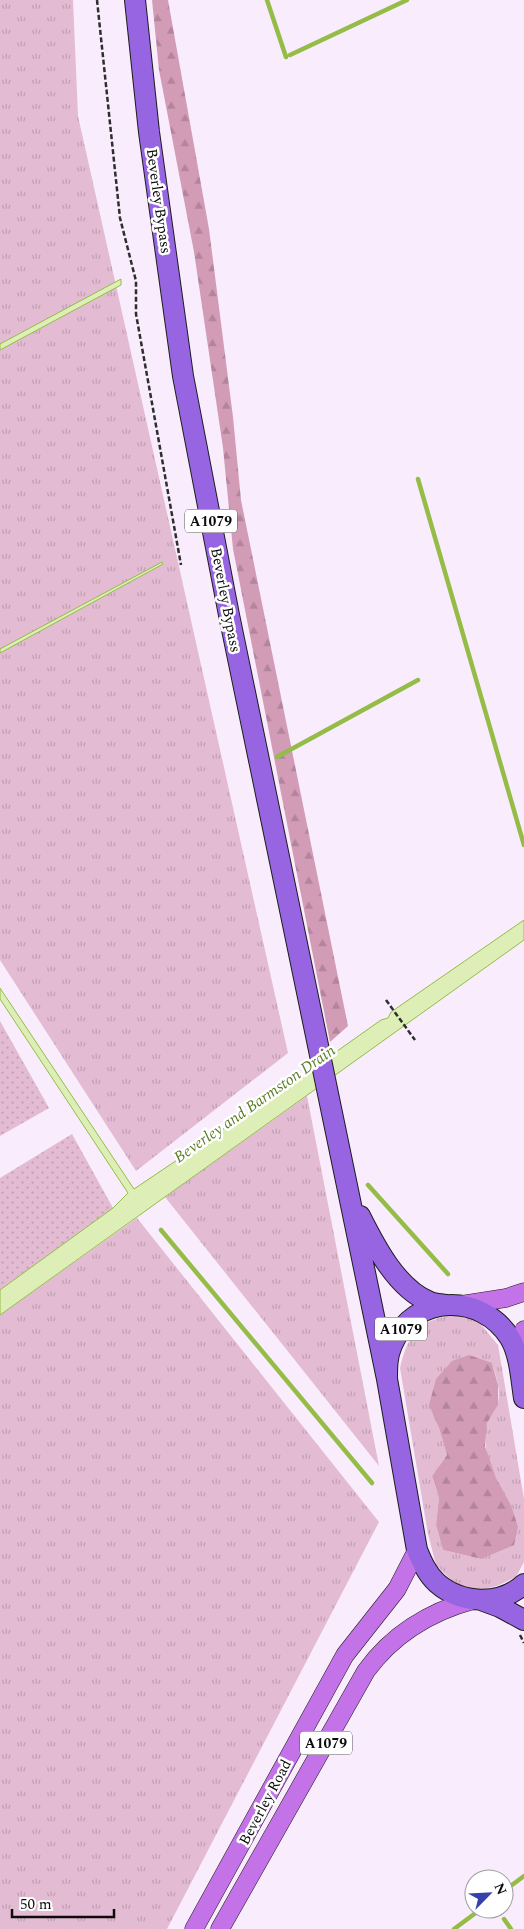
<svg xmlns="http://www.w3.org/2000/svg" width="524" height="1929" font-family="Spectral,serif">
<defs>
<pattern id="grass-tufts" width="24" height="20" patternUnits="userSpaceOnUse" patternTransform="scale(1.25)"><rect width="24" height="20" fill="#e3bbd2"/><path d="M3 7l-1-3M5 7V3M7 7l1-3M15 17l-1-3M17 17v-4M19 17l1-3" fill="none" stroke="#c2a0b3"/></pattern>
<pattern id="forest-firs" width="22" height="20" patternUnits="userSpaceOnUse" patternTransform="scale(1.25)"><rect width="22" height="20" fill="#d29cb7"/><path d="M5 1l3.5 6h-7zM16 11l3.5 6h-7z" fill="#b3859c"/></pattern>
<pattern id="park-dots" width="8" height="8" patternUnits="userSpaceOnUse" patternTransform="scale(1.25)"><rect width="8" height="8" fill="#e3bbd2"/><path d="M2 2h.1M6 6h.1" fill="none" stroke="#c2a0b3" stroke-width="1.8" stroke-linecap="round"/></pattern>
</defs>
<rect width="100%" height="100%" fill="#f9edfd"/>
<path fill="url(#grass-tufts)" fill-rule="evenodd" d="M0 0H73L78 116 288 1053 136 1171 0 960Z
M307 1096 379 1466 165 1197Z
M137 1218 379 1522 167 1929H0V1315Z
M460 1314 478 1321 498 1345 524 1499V1562L516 1577 497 1586 479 1590 456 1585 436 1565 428 1534 400 1368C409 1330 421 1319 460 1314ZM492 1363C496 1376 502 1392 497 1405 495 1413 488 1418 486 1426 482 1456 496 1480 511 1505L481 1559 443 1550 436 1525 439 1497 432 1476 447 1455 439 1428 430 1405Z"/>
<path fill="url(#forest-firs)" d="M152 0H168L209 229 233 417 241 500 348 1026 330 1042 233 549 223 448 194 252 159 70Z
M469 1355 492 1363 498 1385V1405L487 1423 485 1446 496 1478 511 1505 518 1527 514 1545 481 1559 443 1550 436 1525 439 1497 432 1476 447 1455 439 1428 429 1405 436 1379 452 1361Z"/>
<path fill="url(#park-dots)" d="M0 1021 49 1108 0 1136Z
M72 1134 113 1208 0 1290V1178Z"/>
<path fill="#ddeeb7" stroke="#94bc47" d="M121 279V285L0 350V344Z
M162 562 163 564 0 653V649Z
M524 920V940L0 1315V1290L113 1208 128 1193 0 999V988L134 1189 302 1076 381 1020 388 1018 391 1012Z"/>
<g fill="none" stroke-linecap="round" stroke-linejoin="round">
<path stroke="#94bc47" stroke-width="4.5" d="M267 0 286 57
M290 55 407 0
M418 479 524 845
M277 757 418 680
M368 1185 448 1274
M161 1230 372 1483
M504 1891 524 1876
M504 1919 511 1929
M454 1929 481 1909"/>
<g stroke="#1d1d1d" stroke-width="19">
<path id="primary" d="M461 1305 506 1298 524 1292
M517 1355 524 1330
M194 1929 345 1655 397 1589 417 1550
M220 1929 366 1671C393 1634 429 1612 473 1600"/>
</g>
<g stroke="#1d1d1d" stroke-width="22">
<path id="highway" d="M135 0 149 132 183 376 229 615 387 1379
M360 1216C375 1246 397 1289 430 1302 435 1304 441 1304 446 1305
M524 1398C521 1379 520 1355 510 1338 482 1293 414 1293 392 1345 387 1356 387 1367 387 1379L417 1550C422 1562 427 1574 437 1583 461 1604 500 1606 524 1584
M481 1600 500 1607 524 1620"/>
</g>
<path stroke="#2e2e2e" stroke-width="2.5" stroke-dasharray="5 2.5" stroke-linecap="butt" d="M97 0 120 218 136 281V314L181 565
M386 1000 415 1040
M520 1635 524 1643"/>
<use href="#primary" stroke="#c472e8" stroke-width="18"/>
<use href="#highway" stroke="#9765e2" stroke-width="20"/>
</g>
<g text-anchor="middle" stroke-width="5" stroke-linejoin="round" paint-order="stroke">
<g fill="#fff" stroke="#555" stroke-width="1">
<rect x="185" y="509.5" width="52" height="23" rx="4"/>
<rect x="375" y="1317.5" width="52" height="23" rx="4"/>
<rect x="300" y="1731.5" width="52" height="23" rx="4"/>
</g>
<g font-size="14" font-weight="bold" fill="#0c0c0c">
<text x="211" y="526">A1079</text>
<text x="401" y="1334">A1079</text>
<text x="326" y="1748">A1079</text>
</g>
<g font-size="15" fill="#0c0c0c" stroke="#fff">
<text transform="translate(159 201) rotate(82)" y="5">Beverley Bypass</text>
<text transform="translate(226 600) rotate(79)" y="5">Beverley Bypass</text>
<text transform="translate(265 1802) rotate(-62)" y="5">Beverley Road</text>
</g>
<g font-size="16" font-style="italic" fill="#597b22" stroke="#fff">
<text transform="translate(254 1103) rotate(-35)" y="6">Beverley and Barmston Drain</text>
</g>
</g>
<g transform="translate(489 1894) rotate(66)"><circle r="24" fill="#ffffff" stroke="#9e9e9e"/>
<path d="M0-4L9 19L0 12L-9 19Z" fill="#3541ab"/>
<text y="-8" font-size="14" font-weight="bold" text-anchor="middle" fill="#0c0c0c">N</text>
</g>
<path d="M12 1909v8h102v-8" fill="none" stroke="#0c0c0c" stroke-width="2.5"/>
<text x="20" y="1909" font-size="15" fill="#0c0c0c" stroke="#ffffff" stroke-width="4" paint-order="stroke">50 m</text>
</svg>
